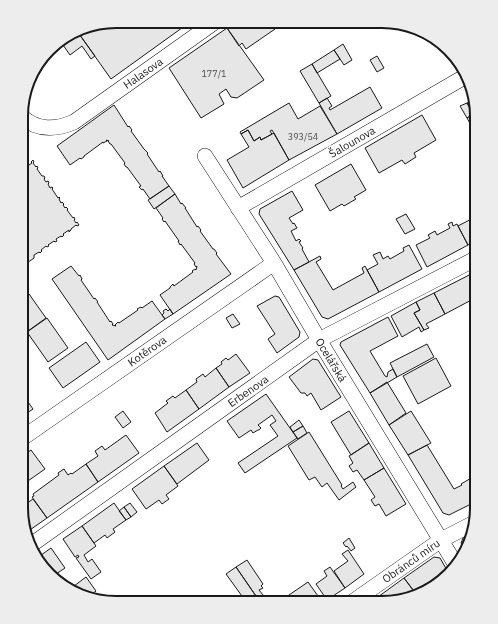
<svg xmlns="http://www.w3.org/2000/svg" width="498" height="624" font-family="'IBM Plex Sans',sans-serif">
<rect width="100%" height="100%" fill="#fff"/>
<path fill="#e6e6e6" stroke="#1a1a1a" d="M234 24H271L275 29 246 49 242 43 239 46 227 28Z
M186 25 111 79 77 31 86 26Z
M227 28 264 80 237 98 231 97 226 89 219 94 224 104 201 118 169 68Z
M77 31 95 56 91 59 82 46 70 55 63 45 69 41 66 37Z
M343 44 352 60 344 65 334 50Z
M334 50 340 59 317 73 312 64Z
M377 56 384 68 377 72 370 60Z
M312 64 331 96 319 103 300 71Z
M370 87 382 108 337 134 319 103 327 98 332 106 329 108 330 110Z
M472 100 476 112 473 114 467 103Z
M289 103 298 119 320 106 337 134 289 160 272 130 270 131 272 134 261 140 260 137 254 141 248 130 241 134 240 132Z
M467 103 473 114 467 118 460 106Z
M114 105 128 127 129 126 132 130 131 131 144 149 148 153 147 154 159 172 160 171 163 176H162L169 186 150 199 143 189 142 190 139 187 141 186 127 167H126L124 164 125 163 111 144H110L108 141H109L106 140 107 141 103 143V142L84 156V157L81 159 80 158 70 165 57 146Z
M473 114 477 121V127L473 129 467 118Z
M422 115 436 140 414 153 416 157 405 164 402 160 379 173 365 148Z
M248 130 254 141 260 137 261 140 274 133 289 160 243 188 227 160 249 147 241 134Z
M33 160 34 162 33 163 36 167 37 166 38 168 37 169 42 176H44L45 178 44 179 46 182 48 181 49 183 48 184 50 188 52 187 53 188 52 189 58 198 59 197 60 198 59 199 61 203 62 202 64 204 63 205 65 208 66 207 68 209 67 210 73 218 74 217 75 219 74 220 76 223 77 222 79 225 77 226 76 225 71 229V230L69 232V230L63 234 64 235 62 237 61 236 56 239 57 241 55 242 54 241 48 245 49 246 47 247 46 246 41 250 42 251 40 253 39 252 34 255V258L27 263H26L25 264 24 262 22 264V168L24 166 26 167 32 163 31 162Z
M351 164 366 190 354 197 356 199 344 206 342 204 330 211 315 185Z
M169 186 175 194 154 209 148 200Z
M292 191 303 210 289 218 293 224 294 223 297 228 291 231 296 241 299 239 301 241 299 242 303 248 302 249 309 262 294 270 259 214 260 209Z
M175 194 181 204 182 203 186 208H185L197 227 198 226 201 230 200 231 213 249H214L217 253 216 254 231 274 173 314 160 295 170 288V287L173 284 174 286 193 272 192 271 195 269 196 270 197 266 196 267 194 264 195 263 181 244 180 245 178 241H179L165 221 164 222 162 219 163 218 156 208Z
M406 214 415 229 405 234 396 219Z
M477 216V240L468 245 458 226Z
M452 222 453 226 457 224 468 245 427 267 416 245 430 238 428 235 435 231 437 235 450 228 448 224Z
M409 245 422 269 379 292 367 270 378 264 373 255 380 252 383 259 388 256 390 259 404 251 403 248Z
M320 256 321 259 316 262 333 290 364 273 362 268 365 266 379 292 328 319 322 317 294 270Z
M71 266 79 276 80 275 82 279 81 280 94 299 95 298 98 302H97L110 322 111 321 113 324 112 325 116 326 115 325 118 322 119 323 138 310 137 309 141 307 142 308 152 301 165 319 108 360 52 279Z
M477 271V297L445 314 434 293Z
M434 293 445 314 426 324 429 328 424 330 414 313 420 310 416 302Z
M29 294 46 318 28 331 21 322V299Z
M275 296 279 297 300 332 299 337 277 353 268 339 275 334 257 306Z
M416 302 420 310 414 313 424 330 421 332 419 327 402 337 391 316Z
M166 309 168 311 170 309 173 314 165 319 162 315 164 313 163 311Z
M233 314 240 324 232 328 226 318Z
M388 317 398 336 370 351 385 376 387 377 388 372 393 369 397 377 370 393 340 345 341 342Z
M47 318 68 348 48 362 27 332Z
M86 342 100 362 63 388 49 368Z
M427 344 434 357 397 377 390 363Z
M236 354 250 373 229 387 216 368 222 364 221 362 226 358 228 360Z
M436 358 451 386 418 404 403 376Z
M313 359 318 360 341 397 321 410 311 393 307 396 305 393H301L289 377Z
M216 368 229 387 199 409 186 390 197 382 196 379 203 374 205 377Z
M387 382 406 413 389 425 370 393Z
M186 390 199 409 167 432 155 413 168 403 166 401 173 396 175 398Z
M21 392 33 409 21 417Z
M266 394 297 438 245 473 238 463 278 436 270 425 276 421 272 415 258 425 261 428 259 430H258L253 433 251 430 239 438 227 421Z
M477 409V419H476L472 411Z
M123 411 131 422 123 428 115 417Z
M349 411 369 443 351 455 331 422Z
M411 411 431 443 408 455 389 425Z
M299 420 303 426 293 432 290 427Z
M303 426 307 433 298 439 293 432Z
M309 432 342 485 341 486 343 489 353 482 356 487 339 500 327 483 322 487 315 477 309 480 288 446Z
M126 435 139 453 98 482 86 464 98 456 95 451 102 446 105 450Z
M197 443 209 460 177 484 164 466Z
M369 443 384 468 364 480 357 470 353 472 349 466 353 463 349 456Z
M427 445 454 489 462 485 461 484 473 477 477 484V501L449 515 443 513 408 455Z
M31 450 45 469 25 483 21 478V457Z
M86 464 98 482 47 518 32 497 34 496 33 494 59 475 58 473 64 469 68 475 71 473 72 474Z
M164 466 178 486 166 495 169 499 162 504 159 500 146 509 132 489Z
M384 468 406 504 386 516 379 504 375 506 371 500 375 497 364 480Z
M477 471V484L471 474Z
M33 499 47 518 27 532 21 508V504L23 506Z
M114 503 126 520 113 529 115 532 107 538 105 535 94 543 82 526Z
M130 503 137 512 131 517 124 507Z
M124 507 131 517 126 520 119 511Z
M82 526 96 546 84 555 88 562 92 559 101 572 91 579 76 558 79 557 78 555 75 557 63 539Z
M470 534 465 549 461 543 463 538Z
M349 538 355 548 351 551 347 546 346 547 343 543Z
M51 548 65 568 53 576 37 558Z
M348 550 364 574 345 588 334 571 348 561 342 554Z
M434 557 440 558 448 572 429 590 416 594 404 578Z
M247 560 263 584 261 586 263 588 259 590 263 595 258 599 236 567Z
M236 567 258 599 250 603H247L226 574Z
M330 567 345 588 327 600 316 584 327 576 324 571Z
M86 577 96 591 89 596 70 589Z
M404 578 416 594 388 603H371V602Z
M308 582 323 603H294L289 595Z
M289 595 294 603H278Z"/>
<g fill="none" stroke-linecap="round" stroke-linejoin="round">
<g stroke="#1a1a1a" stroke-width="16">
<path id="minor" d="M22 117C38 131 55 130 74 122L212 24
M205 156 274 263 319 340 456 565
M238 208 466 76
M21 439 274 263
M31 545 319 340 477 258
M351 603 441 540 474 523"/>
</g>
<use href="#minor" stroke="#fff" stroke-width="15"/>
</g>
<g text-anchor="middle" stroke-width="3" stroke-linejoin="round" paint-order="stroke">
<g font-size="9" fill="#4d4d4d">
<text x="214" y="77">177/1</text>
<text x="303" y="140">393/54</text>
</g>
<g font-size="11" fill="#1a1a1a" stroke="#fff">
<text transform="translate(143 73) rotate(-35)" y="4">Halasova</text>
<text transform="translate(352 142) rotate(-30)" y="4">Šalounova</text>
<text transform="translate(147 351) rotate(-35)" y="4">Kotěrova</text>
<text transform="translate(331 360) rotate(59)" y="4">Ocelářská</text>
<text transform="translate(248 391) rotate(-35)" y="4">Erbenova</text>
<text transform="translate(411 561) rotate(-35)" y="4">Obránců míru</text>
</g>
</g>
<path d="M0 0H498V624H0ZM116 28H382A88 88 0 0 1 470 116V508A88 88 0 0 1 382 596H116A88 88 0 0 1 28 508V116A88 88 0 0 1 116 28Z" fill="#ededed" fill-rule="evenodd"/>
<path fill="none" stroke="#1a1a1a" stroke-width="2" d="M116 28H382A88 88 0 0 1 470 116V508A88 88 0 0 1 382 596H116A88 88 0 0 1 28 508V116A88 88 0 0 1 116 28Z"/>
</svg>
